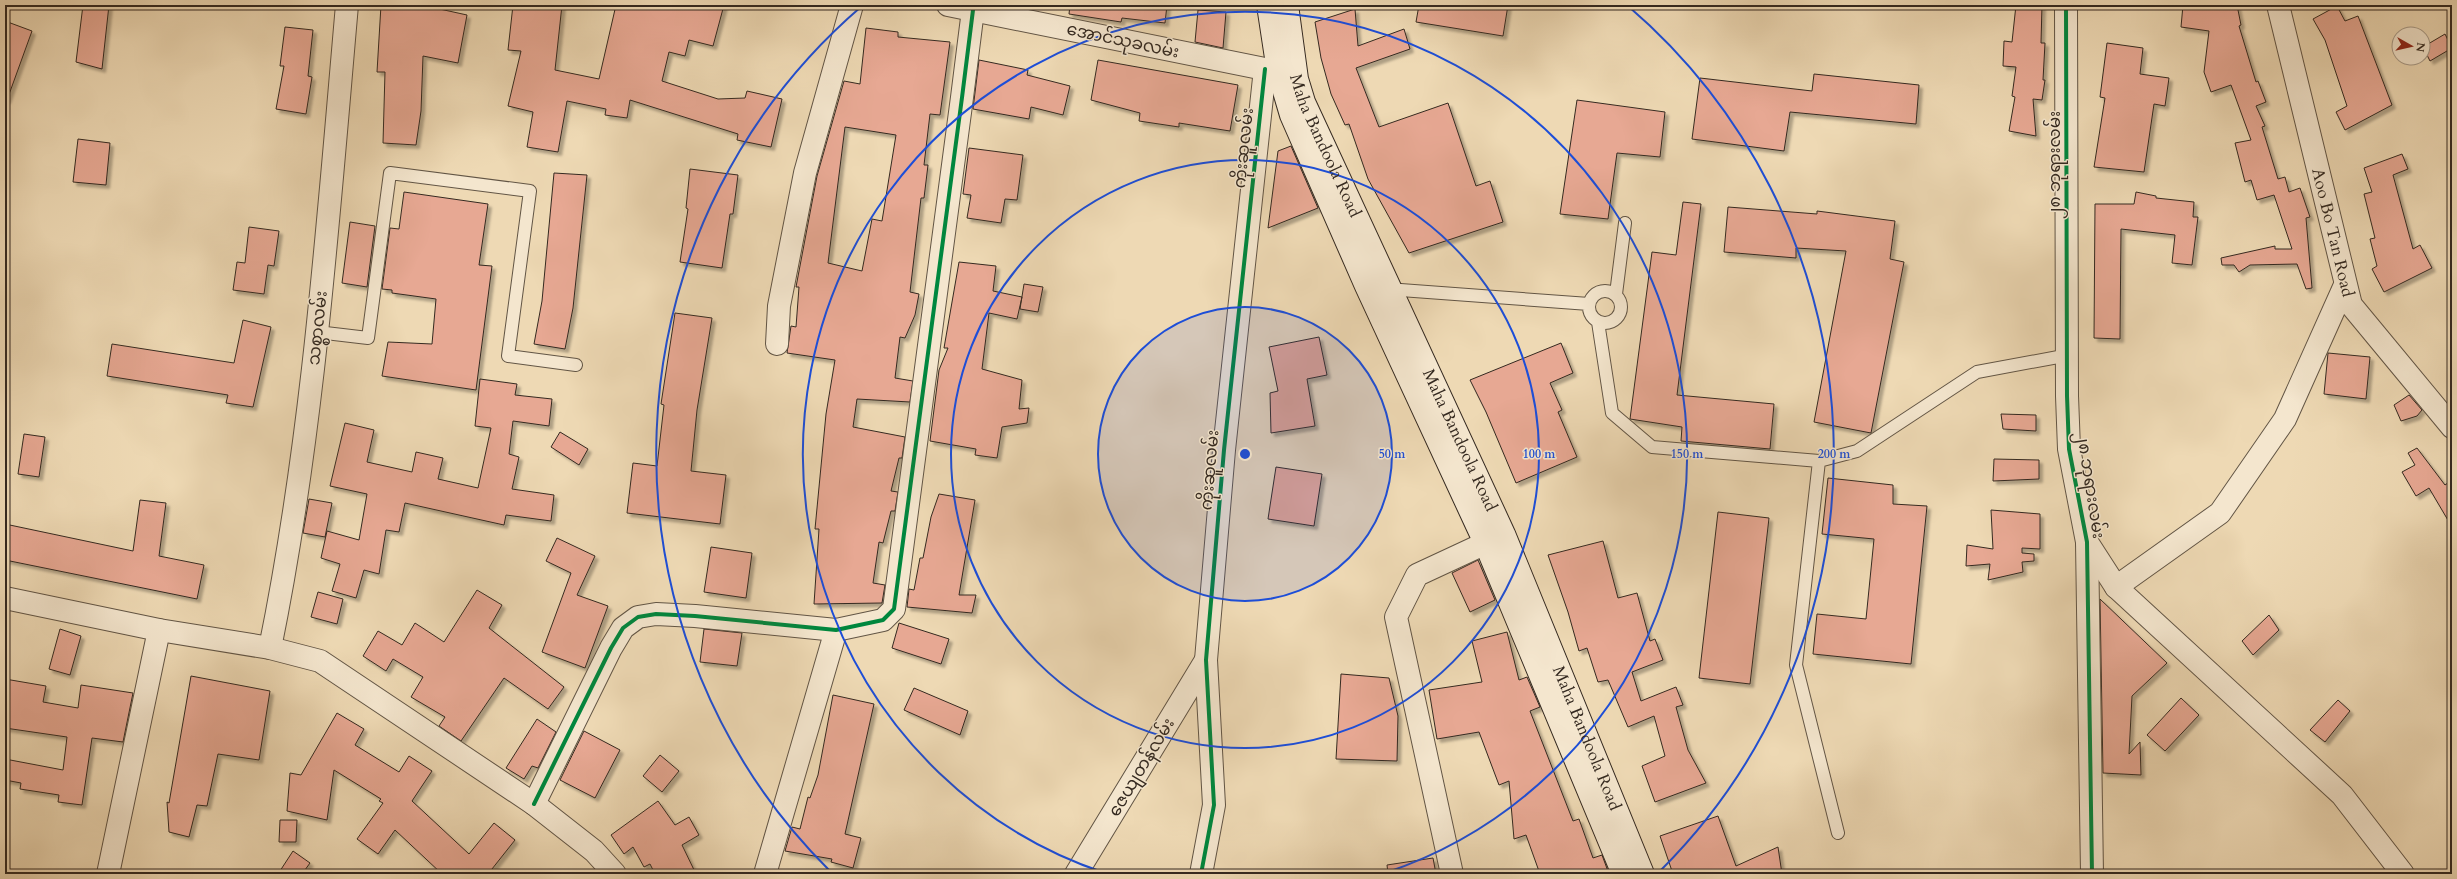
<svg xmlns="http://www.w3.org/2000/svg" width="2457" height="879" font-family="Cardo,'Noto Sans Myanmar',serif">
<defs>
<filter id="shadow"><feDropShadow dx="3.5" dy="3.5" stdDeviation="1" flood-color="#0004"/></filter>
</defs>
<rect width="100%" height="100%" fill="#eed9b4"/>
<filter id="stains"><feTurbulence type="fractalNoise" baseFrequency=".005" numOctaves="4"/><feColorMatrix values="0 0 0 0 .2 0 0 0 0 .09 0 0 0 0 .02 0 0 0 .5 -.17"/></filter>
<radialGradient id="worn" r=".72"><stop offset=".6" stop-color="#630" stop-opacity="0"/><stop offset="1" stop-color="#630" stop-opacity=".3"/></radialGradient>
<path fill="#e7a893" stroke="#342920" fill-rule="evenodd" filter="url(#shadow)" d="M83 5H109L102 69 76 62Z
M381 5 426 6 467 15 458 63 423 56 421 111 416 145 383 143 385 72H377Z
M513 5H562L555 70 599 79 616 5H724L713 46 689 40 685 56 669 52 662 81 718 99 745 98 747 91 782 99 771 147 737 140 738 134 630 100 627 118 605 115 606 109 567 101 558 152 527 147 533 112 508 106 521 51 508 50Z
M1070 5H1167L1165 23 1122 18 1121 22 1069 14Z
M1419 5H1508L1503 36 1416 22Z
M2016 5H2042L2041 43H2045L2043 80H2045L2042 100 2033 99 2036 136 2009 131 2015 97 2012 96 2016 67 2003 66 2004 41 2012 42Z
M2183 5H2237L2241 25 2239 26 2256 82 2258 81 2266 102 2256 106 2265 126 2262 127 2278 179 2285 177 2289 192 2300 188 2310 217 2306 218 2312 288 2306 289 2297 264 2250 265 2239 272 2234 265H2222L2221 258 2275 246V249H2292L2274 195 2257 200 2251 180 2245 182 2235 143 2251 140 2231 85 2211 92 2204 72 2209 31 2181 27Z
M2337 6 2345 21 2358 16 2392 105 2345 130 2336 112 2347 106 2325 40 2313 19Z
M1355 9 1358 46 1404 29 1410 49 1356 68 1379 127 1448 103 1476 186 1490 181 1503 222 1409 253 1368 179 1349 124 1345 125 1331 94 1321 58 1315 22Z
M1198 10 1226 12 1223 48 1195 42Z
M5 21 32 31 7 100H5Z
M285 27 313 30 308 76 312 77 306 114 276 109 284 66H280Z
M866 28 898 32V37L950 42 940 115 930 114 924 165H928L924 198H921L910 292 919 294 915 315 905 338 900 337 895 378 913 381 910 402 857 399 853 427 905 437 902 458H899L891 491 898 492 895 511H891L883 543 879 542 873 583 885 585 882 603 814 604 819 529H815L826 414 835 360 787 353 791 326 796 327 799 287H796L817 176 844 81 860 84ZM845 127 896 135 882 221 872 219 862 271 828 263Z
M2445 34 2452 48 2430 61 2423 47Z
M2107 43 2143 48 2140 74 2169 78 2165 106 2154 104 2144 172 2094 167 2105 98 2100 97Z
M979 60 1028 70 1027 75 1070 86 1063 115 1031 107 1029 119 973 109Z
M1098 60 1238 85 1230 131 1179 123V127L1139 121 1140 113 1091 100Z
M1814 74 1919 85 1916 124 1790 112 1784 151 1692 139 1700 78 1812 91Z
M1577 100 1665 112 1660 157 1617 153 1608 219 1560 214Z
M78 139 110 143 106 185 73 182Z
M1291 146 1318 208 1268 228 1278 151Z
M969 148 1023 155 1017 200 1005 199 1001 223 967 218 971 195 963 194Z
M2402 154 2408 169 2393 175 2413 249 2420 245 2432 268 2384 292 2372 269 2377 266 2370 239 2375 238 2364 194 2372 192 2364 168Z
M690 169 738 175 733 214H730L722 268 680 262 688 209 686 208Z
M554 173 587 175 573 308 565 349 534 344 542 301Z
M404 192 488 204 479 265 492 266 476 390 382 376 388 342 432 344 436 299 392 293V290L382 289 390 228 399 229Z
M2136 192 2156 196V198L2194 202 2193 217H2198L2192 265 2172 263 2175 235 2121 229 2120 339 2094 338 2095 204H2134Z
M1683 202 1701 204 1677 395 1774 404 1770 449 1681 441 1682 427 1630 419 1652 252 1676 255Z
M1728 207 1817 214V211L1895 221 1890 259 1904 262 1871 433 1814 422 1846 251 1796 248V258L1724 252Z
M350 222 375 226 367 287 342 283Z
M249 227 279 231 274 266 268 265 264 294 233 290 237 262 245 263Z
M959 262 996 266 993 291 1022 297 1017 319 989 313 982 369 1022 380 1019 409 1029 408 1027 423 1002 427 997 458 975 455 976 449 930 441 939 370 948 348H944Z
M1024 284 1043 287 1038 312 1020 309Z
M675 313 712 318 697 410 691 471 726 475 720 524 627 513 633 463 657 466 664 405 661 404Z
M243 320 271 327 253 407 226 403 228 395 107 376 112 344 234 363Z
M1319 337 1327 375 1307 379 1315 426 1271 433 1270 393 1278 391 1269 347Z
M1561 343 1573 373 1550 383 1562 410 1558 412 1577 457 1516 483 1486 412 1470 380Z
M2328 353 2370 357 2366 399 2324 394Z
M480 379 517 384 515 395 552 399 549 426 513 421 509 454 519 457 512 489 554 495 551 521 506 515 504 525 405 503 399 532 386 530 379 574 364 570 356 598 332 591 340 564 321 558 327 531 359 540 367 494 330 486 345 423 374 430 367 462 412 472 416 452 443 458 438 479 478 488 491 428 475 426Z
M2409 395 2422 410 2417 416 2401 421 2394 405Z
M2001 414 2036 415V431L2003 429Z
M560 432 588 449 579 465 551 447Z
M24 434 45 437 39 477 18 474Z
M2417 448 2445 485 2452 480V527L2429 488 2416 496 2402 472 2415 465 2408 453Z
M1994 459 2039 460V479L1993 481Z
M1276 467 1322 474 1314 526 1268 519Z
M1828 478 1893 485V504L1927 506 1911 664 1813 654 1817 614 1866 619 1874 539 1822 534Z
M939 494 975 500 959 595H976L972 613 907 607 909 589 914 590 920 558H923L931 517Z
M309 499 332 503 325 537 303 533Z
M140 500 166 503 159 556 204 565 197 599 5 560V524L133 551Z
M1991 510 2040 514V549L2022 548V553L2034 554V561L2022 562 2023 572 1988 580 1990 564 1966 566 1967 545 1993 549Z
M1718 512 1769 518 1750 684 1699 678Z
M557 538 595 556 577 595 608 606 585 668 542 652 571 573 546 561Z
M1603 541 1618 598 1637 593 1650 641 1655 639 1663 660 1632 672 1641 701 1676 687 1683 705 1676 707 1688 750 1706 783 1655 802 1642 766 1665 756 1654 716 1628 727 1608 680 1598 682 1587 648 1579 651 1568 612 1548 555Z
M711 547 752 553 746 598 704 592Z
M1478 560 1495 600 1470 612 1452 573Z
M477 590 502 605 489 628 564 687 548 709 504 678 461 741 439 726 445 717 411 697 423 677 393 659 386 671 363 656 378 631 402 645 415 623 444 642Z
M318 592 343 599 337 624 311 617Z
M2100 599 2167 663 2132 696 2129 754 2140 742 2141 775 2103 773Z
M2269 615 2279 630 2253 655 2242 641Z
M899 623 949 639 941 664 892 648Z
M60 629 81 636 70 675 49 669Z
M704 629 742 633 737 666 700 662Z
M1507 632 1519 680 1527 677 1540 707 1530 711 1573 821 1579 819 1593 858 1602 855 1609 874H1540L1526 835 1514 839 1509 781 1499 785 1479 732 1437 739 1429 690 1482 682 1472 641Z
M1341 674 1389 678 1398 716 1397 761 1336 759Z
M191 676 270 691 259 760 218 754 207 806 197 805 189 837 169 832 167 802 169 803Z
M5 679 46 686 43 702 78 708 81 685 133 693 123 742 92 738 82 805 58 802 59 795 20 789 21 783 5 780V759L63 770 67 737 5 728Z
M914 688 968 711 960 735 904 710Z
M833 695 874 704 845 834 861 838 853 868 831 862 832 859 785 851 792 827 800 829 808 797 810 798 818 775Z
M2181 698 2199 715 2165 751 2147 735Z
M2338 700 2350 711 2325 742 2310 730Z
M337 713 364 729 355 745 399 772 409 756 432 771 412 801 469 854 494 823 515 840 488 874H442L395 830 378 854 357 839 383 803 379 801 381 799 334 770 327 820 287 811 290 773 301 775Z
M537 719 556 732 538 768 532 766 524 779 506 768Z
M584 731 620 750 595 798 560 780Z
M660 755 679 771 662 792 643 776Z
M658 801 675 825 689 817 699 835 682 845 696 874H655L650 864 644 867 633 847 624 854 611 835Z
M1718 816 1736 866 1778 847 1782 874H1673L1660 836Z
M280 820H297L296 842H279Z
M293 851 310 863 302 874H278Z
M1433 858 1436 874H1388L1387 865Z"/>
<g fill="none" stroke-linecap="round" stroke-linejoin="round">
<g stroke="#625545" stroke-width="14">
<path id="service" d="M1387 289 1589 304
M1589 307a16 16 0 1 1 32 0a16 16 0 1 1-32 0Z
M1616 294 1625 223
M1598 322 1612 413 1652 447 1819 461 1857 451 1977 372 2069 355
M317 332 368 338 390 173 530 191 508 356 576 365
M1819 461 1796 665 1838 833"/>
</g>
<g stroke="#625545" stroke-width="24">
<g id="minor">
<path d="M948 5 1279 72"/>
<path d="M2066 5 2067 396 2069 449 2087 542 2092 874"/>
<path id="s1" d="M2278 5 2351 305 2452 427"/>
<path d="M777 344 779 306 805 173 852 5"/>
<path d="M2087 542 2116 587 2342 795 2403 874"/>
<path d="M2116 587 2220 513 2285 419 2345 285"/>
<path d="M5 598 159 630 270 648 320 661 534 804 594 851 615 874"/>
<path d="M270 648C313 437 328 220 347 5"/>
<path d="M534 804 611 648 623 628 638 617 656 614 695 616 836 630 883 620 894 609C922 410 948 210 973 10"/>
<path d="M108 874 159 630"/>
<path d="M765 874 836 630"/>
<path d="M1076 874 1206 660"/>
<path d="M1201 874 1214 805 1206 660 1224 450 1265 69"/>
<path d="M1452 874 1396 617 1417 575 1503 535"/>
</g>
</g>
<g stroke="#342920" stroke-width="24">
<g id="secondary">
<path d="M1268 5 1278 71 1291 115 1366 286 1485 543 1623 874"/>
<path id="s2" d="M1287 5 1297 79 1304 102 1504 534 1643 874"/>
</g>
</g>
<use href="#service" stroke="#f4e6ce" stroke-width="12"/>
<use href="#minor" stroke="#f4e6ce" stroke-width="22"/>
<use href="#secondary" stroke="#f4e6ce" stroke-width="22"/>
<g stroke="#f4e6ce" stroke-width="6">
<path id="cycleway" d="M2066 5 2067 396 2069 449 2087 542 2092 874
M534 804 611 648 623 628 638 617 656 614 695 616 836 630 883 620 894 609C922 410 948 210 973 10
M1201 874 1214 805 1206 660 1224 450 1265 69"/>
</g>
<use href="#cycleway" stroke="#00873e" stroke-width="4"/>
</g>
<circle cx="1245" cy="454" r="147" fill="#1d4ed8" fill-opacity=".12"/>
<g fill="none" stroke="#1d4ed8" stroke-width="2">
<circle cx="1245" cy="454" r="147"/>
<circle cx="1245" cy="454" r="294"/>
<path d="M1105 873A442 442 0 1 1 1385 873"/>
<path d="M829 870A589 589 0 0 1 862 6M1628 6A589 589 0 0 1 1661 870"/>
</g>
<g text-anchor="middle" stroke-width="3" stroke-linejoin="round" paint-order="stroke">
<g font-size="17" fill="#342920" stroke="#f4e6ce">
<text transform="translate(1123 40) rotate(12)" y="6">အောင်သုခလမ်း</text>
<text dy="6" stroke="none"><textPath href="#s2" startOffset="147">Maha Bandoola Road</textPath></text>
<text transform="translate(1243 148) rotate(-84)" y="6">ကိုးဆူလမ်း</text>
<text transform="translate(2054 165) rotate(-90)" y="6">၂၈ ဘုရားလမ်း</text>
<text dy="6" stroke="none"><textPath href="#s1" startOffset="234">Aoo Bo Tan Road</textPath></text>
<text transform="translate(317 328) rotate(-84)" y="6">သစ္စာလမ်း</text>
<text dy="6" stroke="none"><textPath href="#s2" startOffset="471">Maha Bandoola Road</textPath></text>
<text transform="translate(1209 470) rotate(-85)" y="6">ကိုးဆူလမ်း</text>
<text transform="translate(2091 485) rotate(81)" y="6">၂၈ ဘုရားလမ်း</text>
<text dy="6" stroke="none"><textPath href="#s2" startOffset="795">Maha Bandoola Road</textPath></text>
<text transform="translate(1141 767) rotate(-59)" y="6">ဇေယျတန်လမ်း</text>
</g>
</g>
<circle cx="1245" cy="454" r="6" fill="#1d4ed8" stroke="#f4e6ce" stroke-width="2"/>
<g font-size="12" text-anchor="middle" font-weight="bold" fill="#1d4ed8" stroke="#f4e6ce" stroke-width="3" stroke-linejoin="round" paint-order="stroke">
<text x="1392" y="458">50 m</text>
<text x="1539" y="458">100 m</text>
<text x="1687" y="458">150 m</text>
<text x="1834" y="458">200 m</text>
</g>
<rect width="2457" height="879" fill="none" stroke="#eed9b4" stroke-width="20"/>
<rect x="6" y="6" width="2445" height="867" fill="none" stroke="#342920" stroke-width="2"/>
<rect x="10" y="10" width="2437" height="859" fill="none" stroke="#342920"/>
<g transform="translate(2411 46) rotate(98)"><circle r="19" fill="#f4e6ce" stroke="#a79a88"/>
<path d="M0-3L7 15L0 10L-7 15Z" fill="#8f2418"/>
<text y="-6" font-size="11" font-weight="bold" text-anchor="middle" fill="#342920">N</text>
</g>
<rect width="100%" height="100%" filter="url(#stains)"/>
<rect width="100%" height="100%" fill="url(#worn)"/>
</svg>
